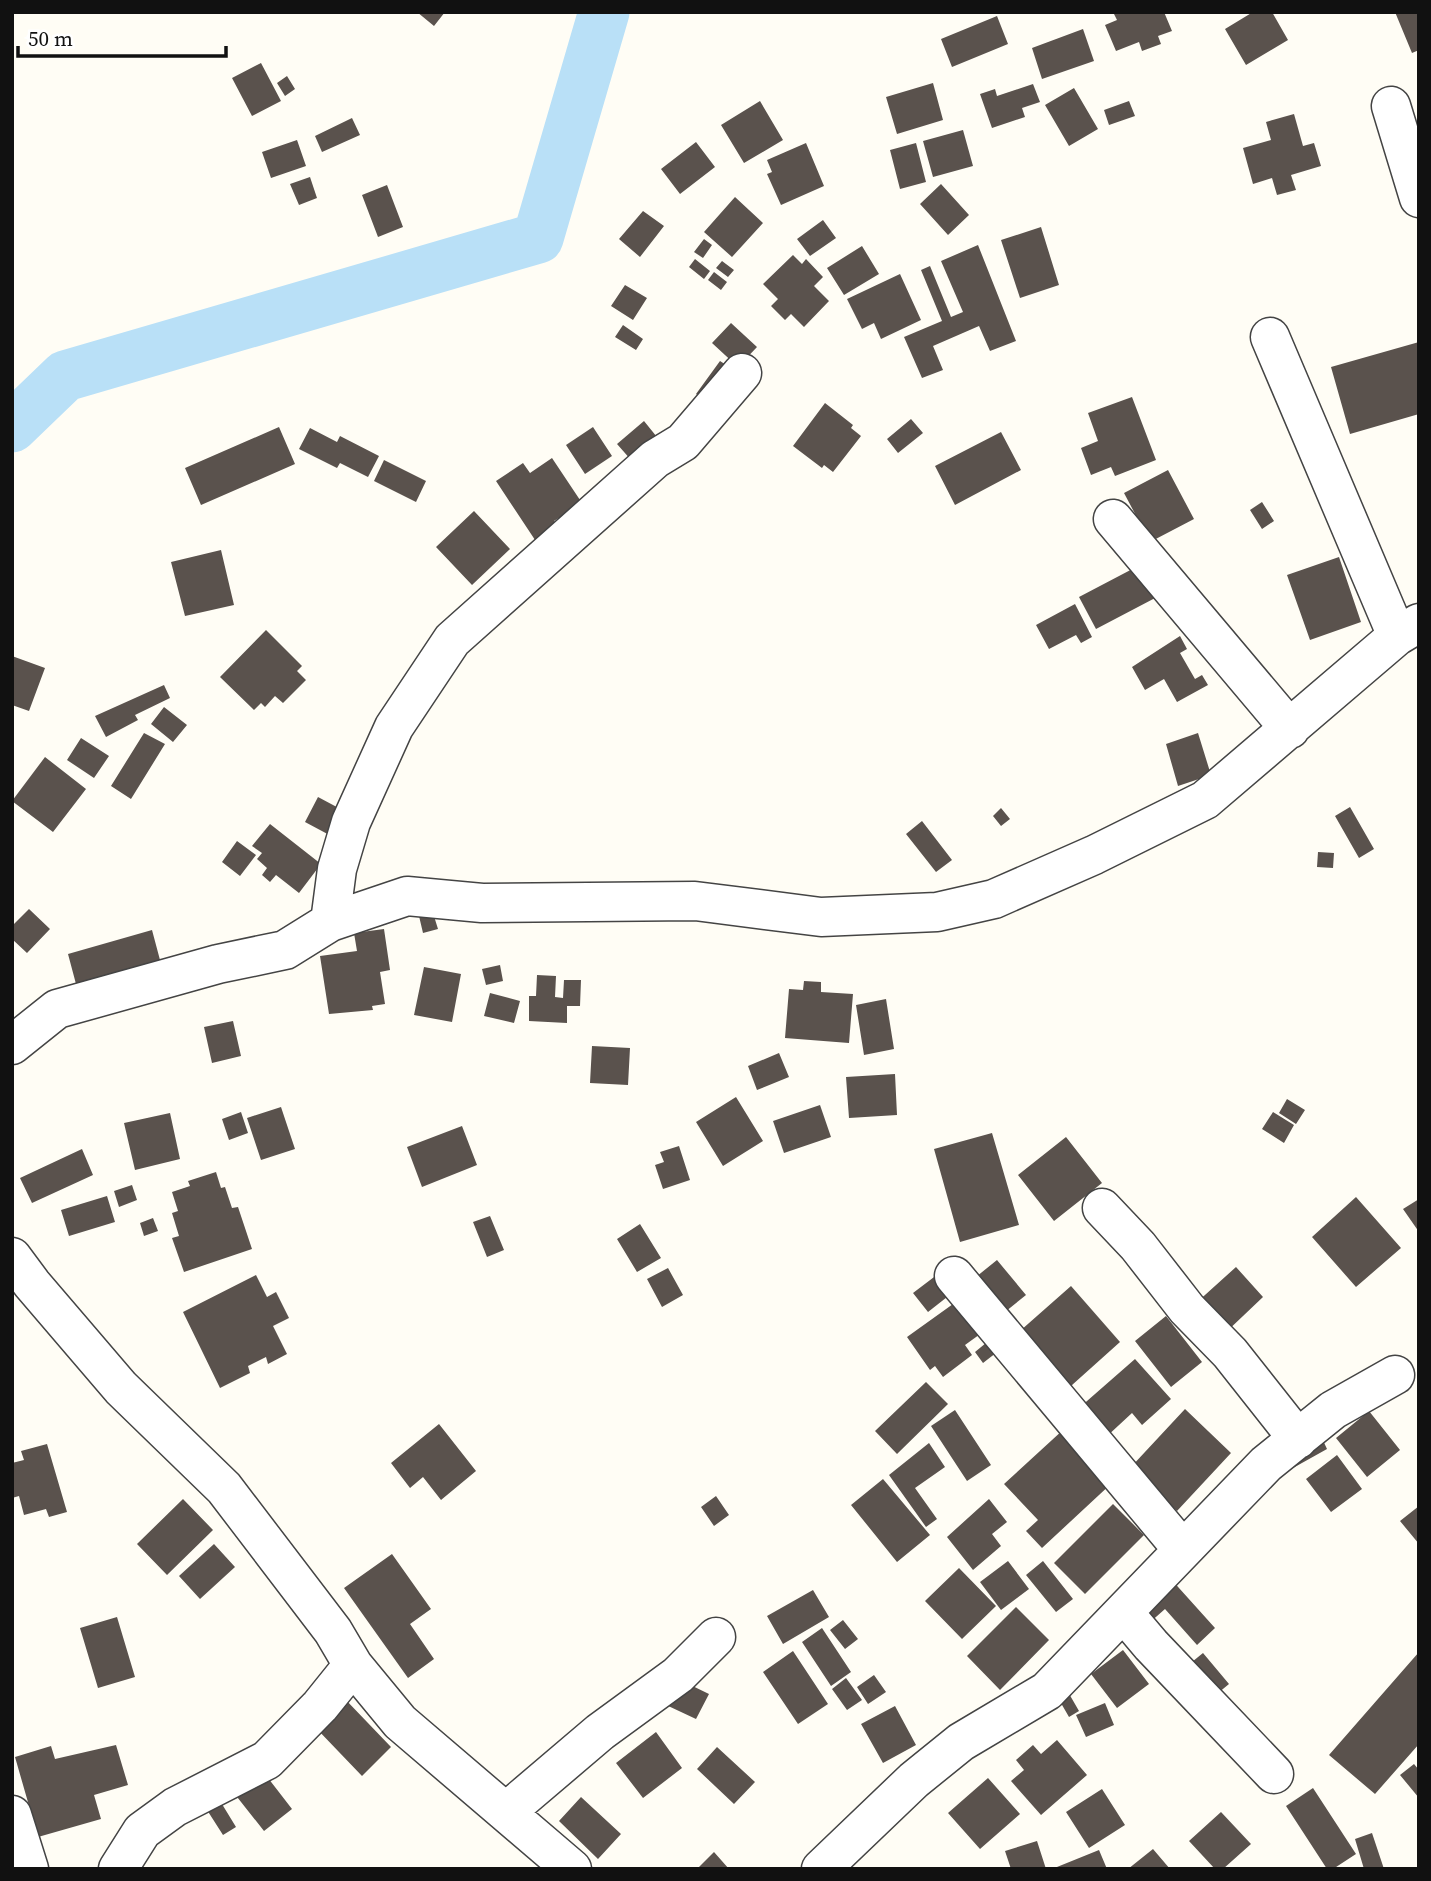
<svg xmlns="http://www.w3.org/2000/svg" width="1431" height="1881" font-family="'Source Serif 4',serif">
<rect width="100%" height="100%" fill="#fffdf5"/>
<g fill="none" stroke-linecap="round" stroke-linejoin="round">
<path stroke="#b9e0f7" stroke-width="51" d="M12 427 65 376 538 238 604 12"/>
</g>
<path fill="#5a524d" d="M417 12H445L434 26Z
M1113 12H1164L1172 31 1158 36 1161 44 1142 51 1139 42 1116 51 1105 25 1117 20Z
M1253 12H1272L1288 40 1246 65 1225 29Z
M1395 12H1419V50L1412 53Z
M997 16 1008 44 952 67 941 39Z
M1083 29 1094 61 1042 79 1032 48Z
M261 63 281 101 252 116 232 78Z
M287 76 295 89 285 96 277 83Z
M933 83 943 120 897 134 886 97Z
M1033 84 1040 102 1022 108 1025 117 992 128 980 94 995 89 997 96Z
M1074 88 1098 129 1069 146 1045 105Z
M760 101 783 140 744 163 721 125Z
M1129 101 1135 116 1109 125 1104 110Z
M1294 114 1303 146 1314 143 1321 166 1291 175 1296 190 1277 195 1272 178 1253 184 1243 148 1271 140 1266 122Z
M352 118 360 135 322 152 315 136Z
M963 130 973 166 933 177 923 141Z
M297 140 306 166 271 178 262 152Z
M696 142 715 167 680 194 661 169Z
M806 143 824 186 781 205 767 174 772 172 767 160Z
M916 143 926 182 900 189 890 150Z
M310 177 317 198 299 205 290 184Z
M941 184 969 215 948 235 920 204Z
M387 185 403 227 378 237 362 195Z
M735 197 763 223 732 257 704 232Z
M643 211 664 226 640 257 619 239Z
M823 220 836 238 810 256 797 239Z
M1041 227 1059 285 1020 298 1001 240Z
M704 239 712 245 703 258 694 252Z
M978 245 1016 341 990 351 979 326 933 346 943 370 922 378 904 337 942 321 921 270 930 266 951 317 963 312 941 261Z
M862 246 879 274 844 295 827 268Z
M793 255 802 264 806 259 823 277 814 286 829 301 804 327 791 314 785 320 771 306 778 299 763 284Z
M695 259 710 271 704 279 689 267Z
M722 261 734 270 728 277 716 268Z
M714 272 727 282 721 290 708 280Z
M900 274 921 320 881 339 874 323 862 329 847 299Z
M625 285 647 298 633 320 611 306Z
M731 323 757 347 738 367 712 343Z
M623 325 643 339 636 350 615 337Z
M1419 342V414L1350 434 1331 367Z
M720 361 734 370 710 404 696 394Z
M1132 397 1156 460 1115 476 1111 467 1091 475 1081 448 1098 441 1088 413Z
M825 403 853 425 851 428 861 436 833 472 824 465 822 468 793 446Z
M911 419 923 433 898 453 887 439Z
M644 421 665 447 639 469 617 444Z
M279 427 295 464 201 505 185 468Z
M593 427 612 456 585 474 566 445Z
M310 428 337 442 340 436 379 456 368 477 340 463 337 468 299 449Z
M1001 432 1021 470 955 505 935 466Z
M552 458 582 503 554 521 561 531 539 546 496 481 523 463 530 473Z
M384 460 426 481 416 502 374 481Z
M1168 470 1194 519 1150 542 1124 493Z
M1262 502 1274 521 1262 529 1250 510Z
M474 511 510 549 472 585 436 547Z
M221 550 234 605 185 616 171 562Z
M1339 557 1361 622 1310 640 1287 575Z
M1140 565 1157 597 1096 629 1079 597Z
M1075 604 1092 637 1081 643 1076 635 1049 649 1036 625Z
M266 630 302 666 297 671 306 680 283 703 275 696 265 707 261 703 254 710 220 677Z
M1180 636 1187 649 1180 653 1195 679 1202 675 1208 685 1177 702 1164 679 1145 690 1132 667Z
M12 656 45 668 29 711 12 705Z
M164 685 170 698 135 715 138 720 106 737 95 716Z
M164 707 187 725 173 742 151 724Z
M144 733 165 744 131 799 111 786Z
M1198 733 1211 775 1178 786 1166 744Z
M81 738 109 756 94 778 67 760Z
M45 757 86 789 53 832 12 801Z
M318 797 348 813 335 838 305 822Z
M1350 807 1374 849 1359 858 1335 816Z
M1001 808 1010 819 1001 826 993 816Z
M922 821 952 860 936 872 906 834Z
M270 824 321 864 299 893 276 875 270 882 262 875 267 868 257 859 262 853 252 846Z
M237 841 256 855 240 876 222 862Z
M1318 852 1334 853 1333 868 1317 867Z
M29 909 50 929 27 953 12 939V926Z
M433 913 438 929 423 933 419 916Z
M384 929 390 970 380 972 385 1004 372 1006 373 1010 329 1014 320 956 357 951 354 933Z
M152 930 160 960 76 984 68 954Z
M500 965 503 981 486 985 482 969Z
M424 967 461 974 452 1022 414 1015Z
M537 975 556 976 555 997 563 998 564 980H581L580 1006H567V1023L529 1021V996H536Z
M804 981 821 982V992L853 994 849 1043 785 1038 789 989 803 990Z
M490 993 520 1001 514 1023 484 1016Z
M886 999 894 1049 864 1055 856 1005Z
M233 1021 241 1056 212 1063 204 1027Z
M592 1046 630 1048 628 1085 590 1083Z
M779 1053 789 1077 757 1090 748 1066Z
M895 1074 897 1115 849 1118 846 1077Z
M736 1097 763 1141 723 1166 696 1122Z
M1287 1099 1305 1110 1296 1124 1279 1113Z
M820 1105 831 1137 784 1153 773 1121Z
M281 1107 295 1149 261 1160 247 1118Z
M241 1112 248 1133 229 1140 222 1119Z
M1273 1112 1294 1125 1284 1143 1262 1129Z
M170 1113 180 1159 135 1170 124 1123Z
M462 1126 477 1165 422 1187 407 1147Z
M992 1133 1019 1225 960 1242 934 1149Z
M1066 1137 1102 1183 1054 1221 1018 1175Z
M679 1146 690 1180 663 1189 655 1165 664 1162 660 1152Z
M82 1149 93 1175 32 1203 20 1178Z
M216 1172 221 1188 225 1187 232 1208 238 1207 252 1249 184 1272 172 1238 179 1236 172 1213 178 1211 172 1192 190 1186 188 1181Z
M132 1185 137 1200 119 1207 114 1191Z
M107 1196 115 1222 69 1236 61 1210Z
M1356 1197 1401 1248 1356 1287 1312 1237Z
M1419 1199V1232L1403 1209Z
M490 1216 504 1250 487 1257 473 1222Z
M153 1218 158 1231 144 1236 140 1223Z
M640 1224 661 1258 637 1272 617 1239Z
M997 1260 1026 1295 995 1320 966 1285Z
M1236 1267 1263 1297 1223 1335 1195 1304Z
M668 1268 683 1295 662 1307 647 1279Z
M942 1271 956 1290 928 1312 913 1293Z
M256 1275 267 1297 276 1292 289 1318 273 1326 287 1354 268 1364 266 1357 248 1366 250 1373 220 1388 183 1312Z
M1071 1286 1120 1342 1062 1394 1012 1338Z
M960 1299 983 1332 965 1345 972 1355 943 1377 935 1366 930 1370 907 1337Z
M1166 1316 1202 1362 1171 1387 1135 1341Z
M992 1338 1001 1349 983 1363 975 1352Z
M1135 1359 1171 1399 1142 1425 1132 1413 1105 1438 1079 1408Z
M926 1382 948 1404 897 1454 875 1431Z
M1185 1409 1231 1453 1177 1511 1131 1467Z
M955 1410 991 1465 967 1481 931 1426Z
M1369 1411 1400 1450 1367 1477 1336 1438Z
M439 1424 476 1471 441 1500 423 1477 410 1488 391 1463Z
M1064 1429 1113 1482 1042 1548 1026 1531 1038 1520 1004 1484Z
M1320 1434 1327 1449 1293 1468 1285 1453Z
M929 1443 945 1467 915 1488 937 1519 926 1527 889 1475Z
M47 1444 67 1512 49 1517 46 1509 24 1515 19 1496 12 1498V1463L24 1460 21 1451Z
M1337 1455 1362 1489 1331 1512 1306 1479Z
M883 1479 930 1535 897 1562 851 1505Z
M716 1496 729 1515 714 1526 701 1507Z
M183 1499 213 1530 167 1575 137 1544Z
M989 1499 1007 1522 992 1534 1001 1546 973 1570 947 1537Z
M1113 1504 1144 1535 1085 1594 1054 1563Z
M1419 1506V1544L1400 1521Z
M214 1544 235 1567 200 1599 179 1576Z
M392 1554 431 1609 410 1624 434 1659 408 1678 344 1588Z
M1008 1561 1029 1589 1001 1610 980 1582Z
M1043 1561 1073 1599 1056 1612 1026 1575Z
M959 1568 996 1606 962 1639 925 1601Z
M1170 1578 1215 1628 1197 1645 1165 1609 1148 1624 1135 1610Z
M813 1590 829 1617 783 1644 767 1616Z
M1016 1607 1049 1640 1000 1690 967 1656Z
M117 1617 135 1677 98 1688 80 1628Z
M843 1620 858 1639 845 1649 830 1630Z
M822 1628 851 1672 831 1686 802 1642Z
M1123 1650 1149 1684 1117 1708 1091 1674Z
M793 1651 828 1704 798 1724 763 1672Z
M1419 1652V1744L1375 1794 1329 1755Z
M1203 1653 1229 1684 1212 1698 1187 1666Z
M874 1675 886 1692 868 1704 857 1687Z
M676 1678 709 1694 696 1719 664 1704Z
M846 1678 862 1700 847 1710 832 1689Z
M1064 1685 1079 1711 1069 1717 1054 1691Z
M344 1698 391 1747 362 1776 315 1727Z
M1105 1703 1114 1725 1086 1737 1076 1715Z
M895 1706 916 1745 883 1763 861 1724Z
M656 1732 682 1768 643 1798 616 1763Z
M1057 1740 1087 1775 1041 1815 1011 1781 1024 1770 1016 1760 1033 1745 1041 1754Z
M116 1745 128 1785 94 1795 101 1819 38 1837 15 1757 51 1746 55 1759Z
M717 1747 755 1782 734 1804 697 1769Z
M1414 1764 1419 1770V1798L1400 1775Z
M258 1765 292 1809 264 1831 230 1788Z
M988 1778 1020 1814 980 1849 948 1813Z
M1313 1788 1356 1854 1333 1869H1327L1286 1806Z
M1102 1789 1125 1825 1089 1848 1066 1812Z
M214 1791 236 1827 223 1835 200 1799Z
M581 1797 621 1834 598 1859 559 1821Z
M1221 1812 1251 1844 1223 1869H1215L1189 1841Z
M1372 1833 1384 1869H1364L1355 1839Z
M1037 1841 1046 1869H1011L1005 1851Z
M1153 1849 1170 1869H1128Z
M1099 1850 1107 1869H1052Z
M714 1852 729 1869H697Z"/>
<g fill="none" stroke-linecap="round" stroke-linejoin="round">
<g stroke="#444" stroke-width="41">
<path id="minor" d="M1391 106 1419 198
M1270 337 1397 636
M1113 519 1290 729
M330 922 337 869 351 822 394 727 452 640 655 459 683 442 742 373
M12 1045 57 1009 218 964 285 950 330 922 407 896 482 903 695 901 821 917 937 912 994 899 1094 855 1205 800 1397 636 1419 623
M1102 1208 1138 1246 1187 1309 1230 1353 1298 1439
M12 1257 32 1284 121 1388 224 1488 333 1631 353 1665 400 1722 572 1869
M954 1276 1183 1550
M1124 1613 1151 1645 1274 1774
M506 1812 600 1732 678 1675 716 1637
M12 1815 29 1869
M118 1869 142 1831 175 1807 267 1760 320 1706 353 1665
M821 1869 914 1780 961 1742 1047 1691 1266 1464 1333 1410 1395 1375"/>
</g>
<use href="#minor" stroke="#fff" stroke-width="38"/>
</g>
<rect width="1431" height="1881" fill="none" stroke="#111111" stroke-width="28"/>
<path d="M18 46v10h208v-10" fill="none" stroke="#111111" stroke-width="3.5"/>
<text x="28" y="46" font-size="21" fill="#111111" stroke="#ffffff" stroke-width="5" paint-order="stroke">50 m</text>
</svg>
